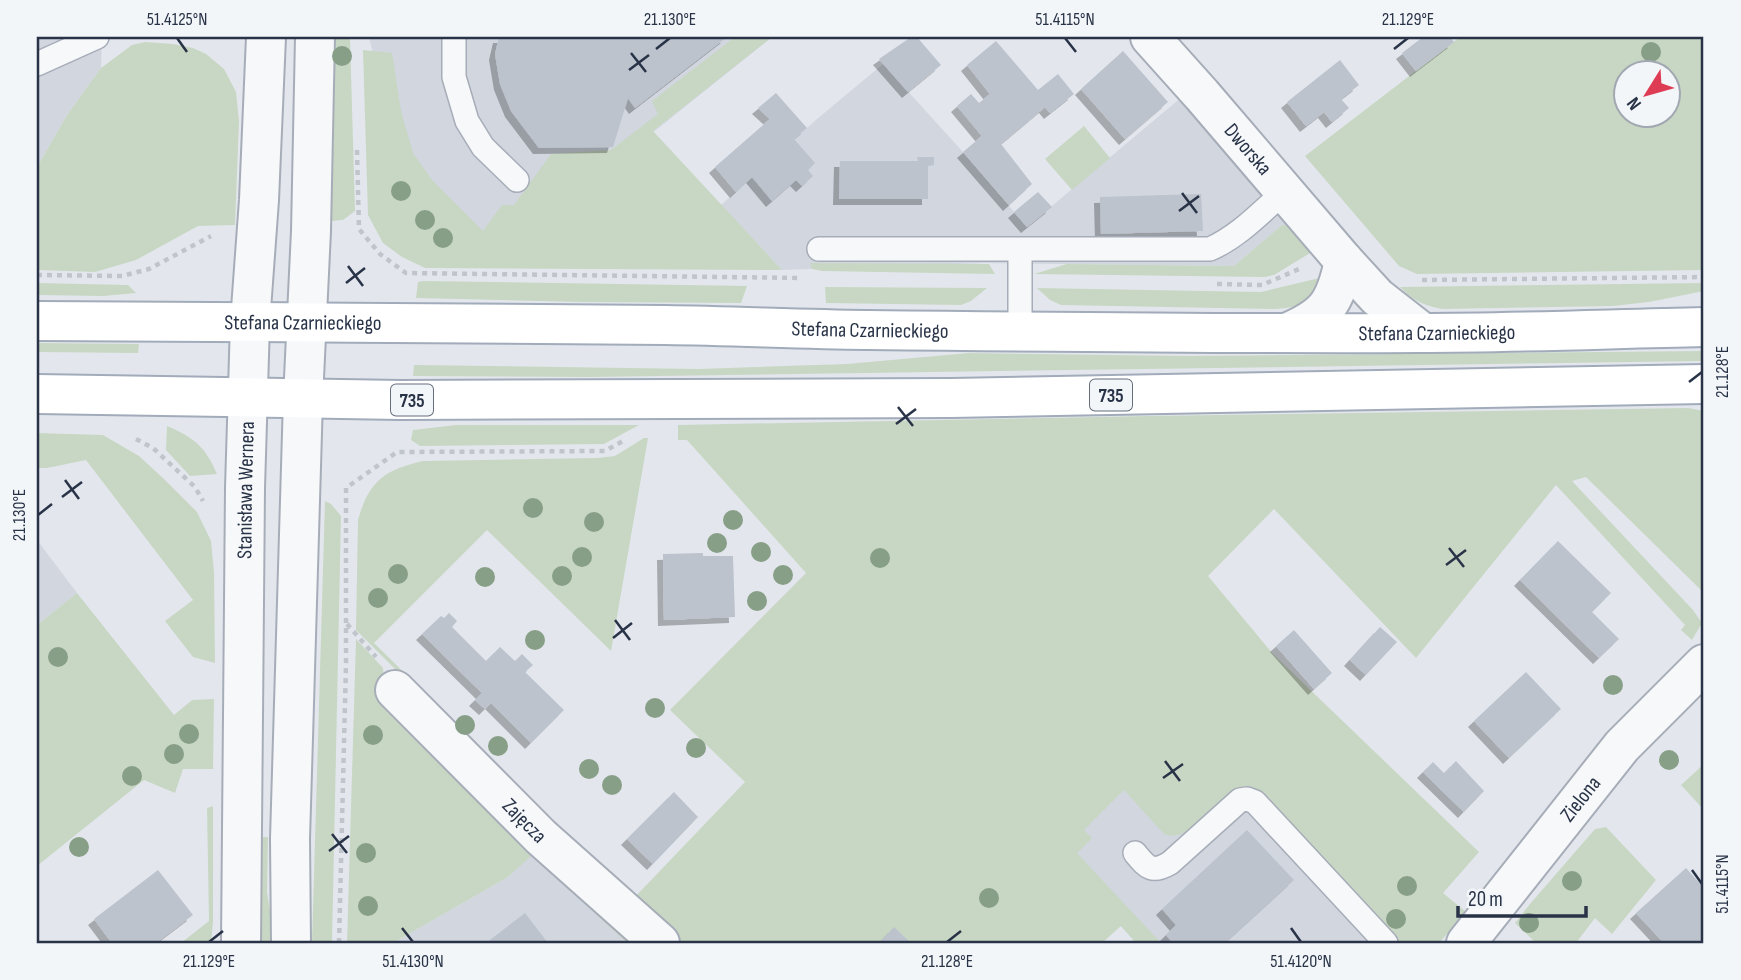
<svg xmlns="http://www.w3.org/2000/svg" width="1741" height="980" font-family="'Sofia Sans Condensed',sans-serif">
<defs>
<filter id="shadow"><feDropShadow dx="-6" dy="6" stdDeviation="0" flood-color="#0004"/></filter>
</defs>
<rect width="100%" height="100%" fill="#e3e7ed"/>
<path fill="#d1d6df" d="M37 37H102L101 68 67 115 37 167Z
M369 37H772L500 255 395 145Z
M883 64 963 152 1027 227 1183 96 1297 228 1282 225 1234 266 984 263 782 270 721 205 817 119Z
M37 540 77 593 37 625Z
M1260 783 1381 943H1136L1058 855 1128 785Z
M532 854 627 943H393L508 877Z"/>
<path fill="#c8d7c3" fill-rule="evenodd" d="M328 37H350L355 211 343 220 331 221 328 194Z
M735 37H772L653 131 782 270 425 268 402 257 383 243 368 215 363 50 392 53 401 111 413 153 432 180 483 231 502 205H514L551 154 611 150 658 114 652 101Z
M1460 37H1704V270L1417 274 1399 266 1305 156ZM1626 74H1668V116H1626Z
M145 42 173 44 193 48 206 54 224 69 236 92 239 121 235 225 198 226 136 260 95 272 37 270V167L67 115 101 68 132 45Z
M1084 126 1110 158 1072 190 1045 159Z
M1282 225H1294L1315 250 1274 275 1264 277 1034 274 1067 264 1234 266Z
M810 263 989 264 995 274 822 271 812 269Z
M1324 277C1313 302 1300 308 1274 309L1061 305 1050 300 1037 288 1261 292Z
M423 281 747 286 741 303 582 302 416 298 418 282Z
M37 283 128 285 136 293 103 296 37 295Z
M1704 283V291L1649 302 1613 306 1442 309C1423 305 1414 301 1400 287Z
M825 287 987 288 971 301 961 305 826 303Z
M37 343 139 344 138 353 37 352Z
M1704 351V361L589 377 413 376 414 365 698 369 847 364 969 353 1189 356Z
M1688 408 1704 411V593L1586 477 1572 481 1693 610 1702 623 1692 640 1681 630 1685 625 1556 485 1416 658 1274 509 1208 576 1273 654 1479 852 1443 893 1466 912 1439 943H1395L1277 811 1218 806C1204 817 1184 842 1164 834L1124 790 1084 830 1092 838 1077 853 1161 943H1136L1121 926 1102 943H911L894 928 879 943H670L633 899 745 782 670 710 806 573 687 440H678V425L1150 416Z
M456 425H639L604 444 420 446 411 440 413 430Z
M167 426C193 437 206 447 217 474L190 476 166 450Z
M37 433 103 435 139 456 164 479 197 512 211 541 214 572 215 663 193 657 165 621 193 600 86 460 47 468H37Z
M644 438H648L611 651 487 530 374 643 494 761 490 764 356 630 358 520C369 481 384 470 423 461L597 458 615 456Z
M325 501 331 504 341 516 332 943H312Z
M77 593 174 715 192 700 214 699 213 769H183L175 793 144 780 37 866V625Z
M356 639 383 668 384 683 420 731 524 847 635 943H627L532 855 508 877 393 943H347Z
M1704 764V810L1681 785Z
M213 806V922L211 943H181L209 921 207 808Z
M1606 827 1656 880 1612 934 1595 918 1576 943H1536L1515 923 1530 904 1595 829Z
M255 837H268L267 892 275 943H254Z"/>
<path fill="#bcc3cd" filter="url(#shadow)" d="M499 37H727L635 108 628 98 613 147 539 148 511 111 500 84 495 54Z
M911 37H917L941 65 908 92 879 59Z
M1423 37H1450L1454 42 1416 71 1402 53Z
M996 41 1038 90 1058 74 1074 94 1050 113 1045 107 1001 144 1032 184 1009 205 963 152 982 136 957 106 971 94 979 103 990 94 967 65Z
M1123 51 1168 102 1125 139 1081 89Z
M1340 60 1359 85 1341 99 1349 108 1332 122 1324 112 1306 126 1287 102Z
M776 93 807 128 794 139 815 163 808 170 813 176 802 186 796 180 772 201 752 177 736 192 715 167 770 119 758 108Z
M917 157H934V165L928 166V199H839L840 161H918Z
M1038 192 1052 207 1027 227 1014 212Z
M1201 194 1203 231 1101 234 1100 197Z
M1558 541 1611 593 1592 612 1619 639 1599 658 1520 580Z
M703 553V556H733L735 617 664 620 663 554Z
M449 613 457 621 452 627 486 661 500 647 515 661 522 654 533 665 525 672 564 710 531 743 491 703 485 709 475 700 482 693 422 634 441 616 444 618Z
M1380 627 1397 642 1366 675 1350 660Z
M1294 630 1332 673 1314 689 1276 646Z
M1526 672 1561 709 1509 758 1474 721Z
M1456 761 1484 791 1464 812 1423 772 1433 762 1444 773Z
M674 792 698 817 653 864 627 839Z
M1247 830 1294 880 1225 943H1173L1166 935 1176 925 1162 909Z
M1686 868 1704 888V943H1664L1636 913Z
M158 870 193 915 156 943H112L94 919Z
M525 913 548 943H486Z
M894 927 911 943H879Z"/>
<g fill="none" stroke-linecap="round" stroke-linejoin="round">
<g stroke="#a7adb8" stroke-width="26">
<path id="service" d="M454 37V77L467 121 483 147 517 180
M37 64 97 37
M819 249H1210C1239 236 1260 213 1284 192
M1020 331V249
M1135 853C1147 867 1151 874 1170 863L1240 800 1247 799 1255 802 1386 943"/>
</g>
<g stroke="#a7adb8" stroke-width="42">
<g id="minor">
<path id="s1" d="M1150 37 1202 95 1344 261 1377 297 1423 333"/>
<path d="M1286 333C1326 316 1335 304 1344 261"/>
<path id="s2" d="M395 690 541 837 660 943"/>
<path id="s3" d="M1466 943 1622 746 1704 664"/>
</g>
</g>
<g stroke="#a7adb8" stroke-width="42">
<g id="tertiary">
<path id="s4" d="M241 943 245 488 250 323 259 200 266 37"/>
<path d="M291 943 290 839 303 399 311 231 315 37"/>
</g>
</g>
<g stroke="#a1abba" stroke-width="42">
<g id="primary">
<path id="s5" d="M37 321C246 323 456 322 665 325 732 326 799 329 866 330 1051 332 1235 334 1419 333 1514 333 1609 329 1704 327"/>
<path d="M37 394 400 400 951 398 1704 384"/>
</g>
</g>
<path stroke="#c0c5cb" stroke-width="4.5" stroke-dasharray="5 5" stroke-linecap="butt" d="M357 150 359 229 380 254 406 273 802 278
M37 275 122 276 149 269 211 236
M1422 280 1704 277
M1217 284 1262 285 1299 269
M136 439 153 448 195 487 203 501
M347 624 376 657
M339 943 346 663V488L397 452 605 451 623 441"/>
<use href="#service" stroke="#f6f8fa" stroke-width="23"/>
<use href="#minor" stroke="#f6f8fa" stroke-width="38"/>
<use href="#tertiary" stroke="#f6f8fa" stroke-width="38"/>
<use href="#primary" stroke="#fff" stroke-width="38"/>
</g>
<g fill="#889f87">
<circle cx="1651" cy="52" r="10"/>
<circle cx="342" cy="56" r="10"/>
<circle cx="401" cy="191" r="10"/>
<circle cx="425" cy="220" r="10"/>
<circle cx="443" cy="238" r="10"/>
<circle cx="533" cy="508" r="10"/>
<circle cx="733" cy="520" r="10"/>
<circle cx="594" cy="522" r="10"/>
<circle cx="717" cy="543" r="10"/>
<circle cx="761" cy="552" r="10"/>
<circle cx="582" cy="557" r="10"/>
<circle cx="880" cy="558" r="10"/>
<circle cx="398" cy="574" r="10"/>
<circle cx="783" cy="575" r="10"/>
<circle cx="562" cy="576" r="10"/>
<circle cx="485" cy="577" r="10"/>
<circle cx="378" cy="598" r="10"/>
<circle cx="757" cy="601" r="10"/>
<circle cx="535" cy="640" r="10"/>
<circle cx="58" cy="657" r="10"/>
<circle cx="1613" cy="685" r="10"/>
<circle cx="655" cy="708" r="10"/>
<circle cx="465" cy="725" r="10"/>
<circle cx="189" cy="734" r="10"/>
<circle cx="373" cy="735" r="10"/>
<circle cx="498" cy="746" r="10"/>
<circle cx="696" cy="748" r="10"/>
<circle cx="174" cy="754" r="10"/>
<circle cx="1669" cy="760" r="10"/>
<circle cx="589" cy="769" r="10"/>
<circle cx="132" cy="776" r="10"/>
<circle cx="612" cy="785" r="10"/>
<circle cx="79" cy="847" r="10"/>
<circle cx="366" cy="853" r="10"/>
<circle cx="1572" cy="881" r="10"/>
<circle cx="1407" cy="886" r="10"/>
<circle cx="989" cy="898" r="10"/>
<circle cx="368" cy="906" r="10"/>
<circle cx="1396" cy="919" r="10"/>
<circle cx="1529" cy="923" r="10"/>
</g>
<path fill="none" stroke="#283347" stroke-width="2.5" d="M177 38 187 52M1065 38 1076 52M656 49 670 38M1394 49 1408 38M631 53 646 72M629 70 649 55M1182 193 1197 213M1179 211 1199 196M348 266 363 286M346 283 365 268M1689 382 1702 372M898 407 913 426M896 424 916 409M65 480 79 499M62 497 82 482M38 515 52 504M1449 548 1464 567M1446 565 1466 550M615 620 630 640M613 638 632 623M1165 761 1180 781M1163 778 1183 764M332 834 347 853M329 851 349 836M1692 870 1702 884M402 928 413 942M1291 928 1301 942M209 942 223 931M947 942 961 931"/>
<g text-anchor="middle" stroke-width="6" stroke-linejoin="round" paint-order="stroke">
<g fill="#f3f6f9" stroke="#656e7c" stroke-width="2">
<rect x="1090" y="379.5" width="42" height="31" rx="5"/>
<rect x="391" y="384.5" width="42" height="31" rx="5"/>
</g>
<g font-size="19" font-weight="bold" fill="#283347">
<text x="1111" y="402">735</text>
<text x="412" y="407">735</text>
</g>
<g font-size="21" fill="#283347" stroke="#f3f6f9">
<text dy="7" stroke="none"><textPath href="#s1" startOffset="149">Dworska</textPath></text>
<text dy="7" stroke="none"><textPath href="#s5" startOffset="266">Stefana Czarnieckiego</textPath></text>
<text dy="7" stroke="none"><textPath href="#s5" startOffset="833">Stefana Czarnieckiego</textPath></text>
<text dy="7" stroke="none"><textPath href="#s5" startOffset="1400">Stefana Czarnieckiego</textPath></text>
<text dy="7" stroke="none"><textPath href="#s4" startOffset="453">Stanisława Wernera</textPath></text>
<text dy="7" stroke="none"><textPath href="#s3" startOffset="184">Zielona</textPath></text>
<text dy="7" stroke="none"><textPath href="#s2" startOffset="184">Zajęcza</textPath></text>
</g>
</g>
<rect width="1741" height="980" fill="none" stroke="#f3f6f9" stroke-width="77"/>
<g transform="translate(1647 94) rotate(233)"><circle r="33" fill="#f3f6f9" stroke="#a2a8b2" stroke-width="2"/>
<path d="M0-5L12 26L0 18L-12 26Z" fill="#de3c54"/>
<text y="-10" font-size="19" font-weight="bold" text-anchor="middle" fill="#283347">N</text>
</g>
<path d="M1458 906v10h128v-10" fill="none" stroke="#283347" stroke-width="3.5"/>
<text x="1468" y="906" font-size="21" fill="#283347" stroke="#f3f6f9" stroke-width="5" paint-order="stroke">20 m</text>
<rect x="38" y="38" width="1664" height="904" fill="none" stroke="#283347" stroke-width="2.5"/>
<g font-size="18" text-anchor="middle" fill="#283347">
<text x="177" y="25">51.4125°N</text>
<text x="670" y="25">21.130°E</text>
<text x="1065" y="25">51.4115°N</text>
<text x="1408" y="25">21.129°E</text>
<text transform="translate(1722 372) rotate(-90)" y="6">21.128°E</text>
<text transform="translate(19 515) rotate(-90)" y="6">21.130°E</text>
<text transform="translate(1722 884) rotate(-90)" y="6">51.4115°N</text>
<text x="209" y="967">21.129°E</text>
<text x="413" y="967">51.4130°N</text>
<text x="947" y="967">21.128°E</text>
<text x="1301" y="967">51.4120°N</text>
</g>
</svg>
